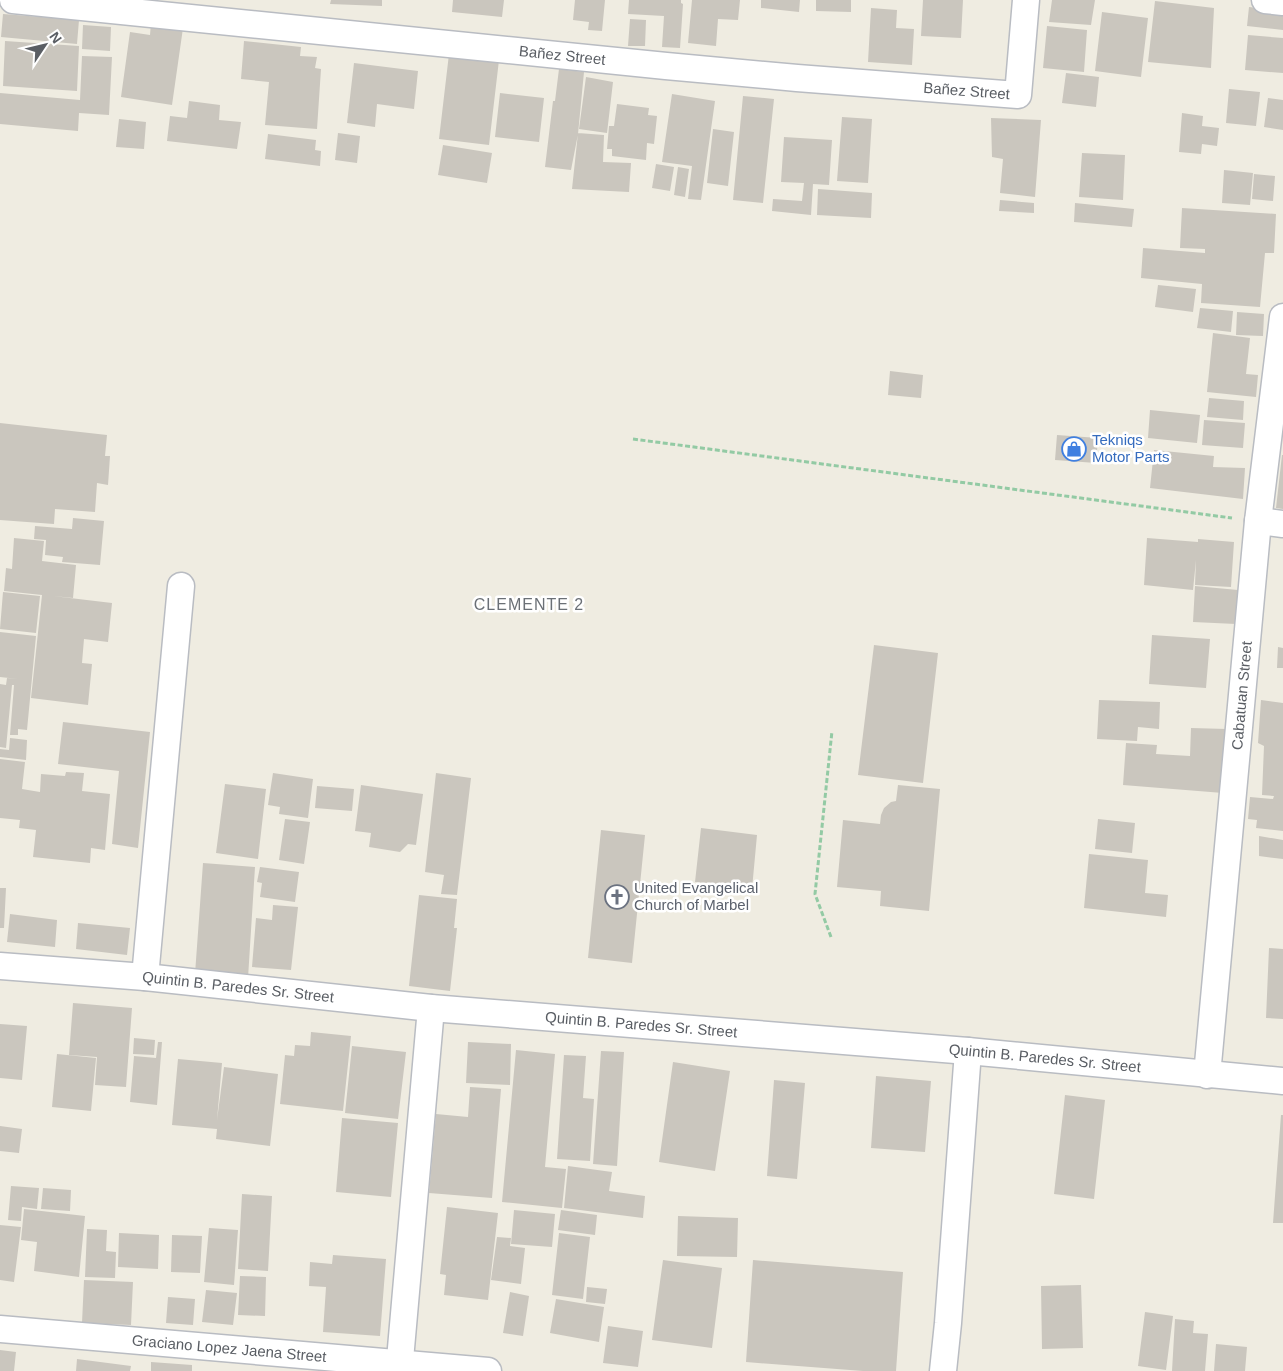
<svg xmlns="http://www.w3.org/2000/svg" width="1283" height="1371" font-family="Arial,sans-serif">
<rect width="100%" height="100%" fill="#efece1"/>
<path fill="#cac6be" d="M331 0H382V6L330 4Z
M453 0H504L502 17 452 12Z
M575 0H605L602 31 588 30 589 22 573 20Z
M629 0H681V3L683 4 680 48 662 47 664 16 628 14Z
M692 0H740L738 20 718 19 716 46 688 43Z
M761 0H800L799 12 761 8Z
M816 0H851V12L816 11Z
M923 0H963L961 38 921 36Z
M1052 0H1095L1091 25 1049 22Z
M1155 1 1214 8 1211 68 1148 62Z
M1249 7 1283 11V30L1247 26Z
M871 8 897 10 896 28 914 29 912 65 868 62Z
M1102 12 1148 18 1141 77 1095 71Z
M3 14 79 20 77 44 1 37Z
M630 19 646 20 645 46H628Z
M151 23 183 28 172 105 121 97 130 32 150 35Z
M83 25 111 27 110 51 82 49Z
M1047 26 1087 30 1084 72 1043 68Z
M1248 35 1283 38V73L1245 70Z
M5 41 79 46 77 91 3 86Z
M244 41 301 47 300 56 317 57 315 68 321 69 317 129 265 125 269 82 241 79Z
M449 54 499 60 489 145 439 139Z
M82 56 112 57 109 115 79 113 78 131 0 124V93L80 100Z
M354 63 418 71 414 109 377 104 375 127 347 123Z
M559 69 584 72 578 134 571 170 545 167 553 101H555Z
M1066 73 1099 77 1096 107 1062 103Z
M586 77 613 82 607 133 579 129Z
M1229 89 1260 92 1256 126 1226 123Z
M500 93 544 98 539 142 495 137Z
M672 94 715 101 701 200 688 199 692 166 662 162Z
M743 96 774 99 763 203 733 200Z
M1268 98 1283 100V130L1264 127Z
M189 101 220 105 219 120 241 122 237 149 167 141 170 116 187 118Z
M617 104 649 108 648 115 657 116 654 144 647 143 646 160 612 156V149H607L609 126H614Z
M1182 113 1203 116 1202 126 1219 128 1217 146 1202 144 1201 154 1179 152Z
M842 117 872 119 868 183 837 181Z
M991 118 1041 120 1035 197 1000 193 1003 159 992 157Z
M119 119 146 122 144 149 116 147Z
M713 129 734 132 728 186 707 183Z
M338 133 360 136 357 163 335 160Z
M578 133 604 135 603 162 631 163 629 192 572 189Z
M268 134 316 140 315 150 321 151 320 166 265 159Z
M784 137 832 140 829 185 813 184 811 215 772 211 773 199 802 201 804 183 781 182Z
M443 145 492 153 487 183 438 175Z
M1082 153 1125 155 1123 200 1079 197Z
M656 164 674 167 670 191 652 188Z
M678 167 689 169 685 197 674 195Z
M1224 170 1253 173 1250 205 1222 203Z
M1254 174 1275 176 1273 201 1252 199Z
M818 189 872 193 871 218 817 215Z
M1000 200 1034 203V213L999 211Z
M1075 203 1134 209 1132 227 1074 222Z
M1182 208 1276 214 1274 253H1265L1260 307 1201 303 1202 284 1141 278 1143 248 1205 253V249L1180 248Z
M1158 285 1196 289 1193 312 1155 307Z
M1200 308 1233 311 1231 332 1197 328Z
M1237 312 1264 314 1263 336 1236 335Z
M1213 333 1250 338 1246 374 1258 375 1256 397 1207 392Z
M890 371 923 375 921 398 888 395Z
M1209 398 1244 401 1243 420 1207 417Z
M1150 410 1200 415 1197 443 1148 438Z
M1204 420 1245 423 1243 448 1202 445Z
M0 423 107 435 105 456H110L108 485 97 483 95 512 55 509 54 524 0 520Z
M1057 435 1098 438 1096 463 1055 460Z
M1154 450 1214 456 1213 467 1245 468 1243 499 1150 488Z
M1282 455H1283V509L1276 508Z
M73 518 104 521 100 565 62 562 63 557 45 555 46 540 34 539 35 526 72 529Z
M14 538 44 541 42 561 76 565 73 598 53 596 112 603 108 642 84 639 82 663 92 664 88 705 31 698 42 595 4 591 6 568 12 569Z
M1147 538 1198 542V539L1234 542 1231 587 1195 585 1196 560 1193 590 1144 585Z
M1195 586 1238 590 1236 624 1193 622Z
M3 592 40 596 36 633 0 629Z
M0 632 36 636 27 730 18 729V735H10L14 685H12L6 748 0 747V684L6 685 7 678 18 679 0 677Z
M1152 635 1210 639 1206 688 1149 684Z
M874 645 938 653 923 783 858 775Z
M1278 647 1283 648V668H1277Z
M1099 700 1160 702 1159 729 1138 727 1137 741 1097 739Z
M1261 700 1283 703V831L1256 828 1257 820 1248 819 1250 797 1273 799 1274 796 1262 795 1264 746 1258 743Z
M63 722 150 732 138 848 112 844 119 771 58 764Z
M1191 728 1227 729 1223 793 1123 785 1126 743 1157 745 1156 754 1190 756Z
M10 738 27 740 26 760 0 757V749L9 750Z
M0 759 25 762 22 789 40 792 41 774 65 776 66 772 84 773 82 791 110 794 105 850 91 848 90 863 33 857 36 830 19 828 20 820 0 818Z
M273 773 313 779 308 818 279 814 280 807 268 805Z
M436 773 471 778 457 895 441 894 444 875 425 872Z
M225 784 266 789 258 859 216 853Z
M361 785 423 794 416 845 408 844 400 852 369 847 371 833 355 831Z
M898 785 940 789 929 911 880 906 881 891 837 887 843 820 880 824 881 815 884 808 891 802 896 801Z
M317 786 354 789 352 811 315 808Z
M285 819 310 822 304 864 279 860Z
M1098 819 1135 823 1132 853 1095 849Z
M701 828 757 835 752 889 695 882Z
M601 830 645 835 632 963 588 958Z
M1259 836 1283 840V859L1259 856Z
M1089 854 1148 860 1145 893 1168 895 1166 917 1084 908Z
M203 863 255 867 248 978 195 974Z
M260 867 299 872 295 902 260 897 262 883 257 882Z
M0 888H6L4 928H0Z
M419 895 457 899 454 928H457L450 991 409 986Z
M273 905 298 907 291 970 252 967 256 918 272 920Z
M10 914 57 920 55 947 7 942Z
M78 923 130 928 127 955 76 949Z
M1269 948 1283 949V1019L1266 1018Z
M73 1003 132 1008 126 1087 95 1085 97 1057 69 1055Z
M0 1024 27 1026 22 1080 0 1078Z
M311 1032 351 1036 343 1111 280 1104 285 1055 294 1056 295 1045 310 1046Z
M134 1038 155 1040 154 1055 133 1054Z
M158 1042H162L157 1105 130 1102 134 1056 156 1058Z
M468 1042 511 1044 510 1085 466 1083Z
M352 1046 406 1052 398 1119 345 1113Z
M516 1050 555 1054 545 1167 566 1169 562 1208 502 1202Z
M601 1051 624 1052 617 1166 593 1164Z
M57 1054 96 1058 91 1111 52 1107Z
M564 1055 586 1056 583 1098 594 1099 590 1161 557 1159Z
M178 1059 222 1063 217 1120 224 1067 278 1074 270 1146 216 1139 217 1129 172 1125Z
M673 1062 730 1071 715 1171 659 1162Z
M876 1076 931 1081 925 1152 871 1148Z
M774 1080 805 1083 797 1179 767 1176Z
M470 1087 501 1089 492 1198 429 1193 436 1114 468 1117Z
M1065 1095 1105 1100 1094 1199 1054 1194Z
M1281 1115H1283V1223H1273Z
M342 1118 398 1123 391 1197 336 1192Z
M0 1126 22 1129 19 1153 0 1151Z
M568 1166 612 1172 609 1191 645 1196 643 1218 564 1208Z
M11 1186 39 1188 37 1209 22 1207 21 1221 8 1220Z
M43 1188 71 1190 70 1211 41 1209Z
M242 1194 272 1196 268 1271 238 1269Z
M447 1207 498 1213 488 1300 444 1295 446 1275 440 1274Z
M24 1209 85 1216 79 1277 34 1271 37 1242 21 1240Z
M514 1210 555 1214 552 1247 511 1244Z
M561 1210 597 1215 595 1235 558 1230Z
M678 1216 738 1218 737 1257 677 1256Z
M0 1225 21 1227 14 1282 0 1280Z
M209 1228 238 1230 234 1285 204 1282Z
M87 1229 107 1230 106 1251 116 1252 115 1278 85 1277Z
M119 1233 159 1235 158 1269 118 1267Z
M559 1233 590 1237 583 1299 552 1295Z
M172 1235 202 1236 200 1273 171 1272Z
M497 1237 511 1238 510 1246 525 1248 521 1284 491 1280Z
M333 1255 386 1259 380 1336 323 1332 326 1287 309 1286 310 1262 332 1264Z
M663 1260 722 1268 712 1348 652 1340Z
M753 1260 903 1272 896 1371H863L746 1362Z
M240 1276 266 1277 265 1316 238 1315Z
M84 1280 133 1282 131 1325 82 1323Z
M1081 1285 1083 1348 1042 1349 1041 1286Z
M587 1287 607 1289 605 1304 586 1302Z
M206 1290 237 1293 233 1325 202 1322Z
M510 1292 529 1296 523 1336 503 1333Z
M168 1297 195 1299 193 1325 166 1323Z
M556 1299 604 1307 599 1342 550 1333Z
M1145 1312 1173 1316 1166 1370 1138 1366Z
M1175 1319 1194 1321 1193 1333 1208 1334 1205 1371H1172Z
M608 1326 643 1331 638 1367 603 1363Z
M1216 1344 1247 1347 1245 1371H1214Z
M0 1350 16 1352 14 1371H0Z
M77 1359 131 1366 130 1371H76Z
M151 1362 192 1365V1371H151Z"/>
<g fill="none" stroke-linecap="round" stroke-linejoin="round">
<g stroke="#b9bcc2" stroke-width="29">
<g id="minor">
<path id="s1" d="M13 0 666 66 797 78 1018 95 1026 0"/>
<path d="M1265 0 1283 2"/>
<path d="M1258 521 1283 524"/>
<path id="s2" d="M0 966 145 977 431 1008 968 1051 1283 1081"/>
<path d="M145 977 181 586"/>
<path id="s3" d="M1207 1075 1258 521 1283 317"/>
<path id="s4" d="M0 1329 488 1371"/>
<path d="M399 1371 431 1008"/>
<path d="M943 1371 948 1323 968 1051"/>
</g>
</g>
<path stroke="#93caa4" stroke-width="3" stroke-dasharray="5 2.5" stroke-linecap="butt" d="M633 439 1232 518
M831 937 815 894 832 731"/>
<use href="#minor" stroke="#fff" stroke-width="26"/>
</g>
<defs>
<g id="shop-ring" transform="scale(1.25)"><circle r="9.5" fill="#fff" stroke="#3f7fe0" stroke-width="1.5"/><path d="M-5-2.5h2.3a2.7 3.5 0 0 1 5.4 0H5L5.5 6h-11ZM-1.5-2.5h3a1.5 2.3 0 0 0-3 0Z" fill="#3f7fe0"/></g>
<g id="church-ring" transform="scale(1.25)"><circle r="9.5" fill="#fff" stroke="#6b7280" stroke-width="1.5"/><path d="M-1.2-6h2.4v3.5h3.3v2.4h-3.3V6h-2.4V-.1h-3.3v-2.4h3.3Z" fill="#6b7280"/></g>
</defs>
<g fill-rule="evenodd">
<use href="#shop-ring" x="1074" y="449"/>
<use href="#church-ring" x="617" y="897"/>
</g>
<g text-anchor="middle" stroke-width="5" stroke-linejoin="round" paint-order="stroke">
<g font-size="15" fill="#5a5e64" stroke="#fff">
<text dy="5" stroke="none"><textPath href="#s1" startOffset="552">Bañez Street</textPath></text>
<text dy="5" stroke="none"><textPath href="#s1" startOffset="958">Bañez Street</textPath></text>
<text dy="5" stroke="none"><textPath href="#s3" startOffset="381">Cabatuan Street</textPath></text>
<text dy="5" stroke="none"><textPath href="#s2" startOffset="239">Quintin B. Paredes Sr. Street</textPath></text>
<text dy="5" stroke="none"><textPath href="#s2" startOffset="644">Quintin B. Paredes Sr. Street</textPath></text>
<text dy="5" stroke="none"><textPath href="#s2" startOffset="1049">Quintin B. Paredes Sr. Street</textPath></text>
<text dy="5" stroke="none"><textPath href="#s4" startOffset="230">Graciano Lopez Jaena Street</textPath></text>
</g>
<g font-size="15" fill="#366cbe" stroke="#fff" text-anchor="start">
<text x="1092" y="445">Tekniqs<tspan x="1092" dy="17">Motor Parts</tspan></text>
</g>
<g font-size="15" fill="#5b616d" stroke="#fff" text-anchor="start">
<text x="634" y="893">United Evangelical<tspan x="634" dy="17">Church of Marbel</tspan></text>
</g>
<g font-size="16" letter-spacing="1" fill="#6b7076" stroke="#fff">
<text x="529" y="610">CLEMENTE 2</text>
</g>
</g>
<g transform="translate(45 45) rotate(55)" stroke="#ffffff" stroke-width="4" paint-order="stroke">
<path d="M0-4L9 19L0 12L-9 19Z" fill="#5a5e64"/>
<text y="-8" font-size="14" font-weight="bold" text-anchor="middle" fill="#5a5e64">N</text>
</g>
</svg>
